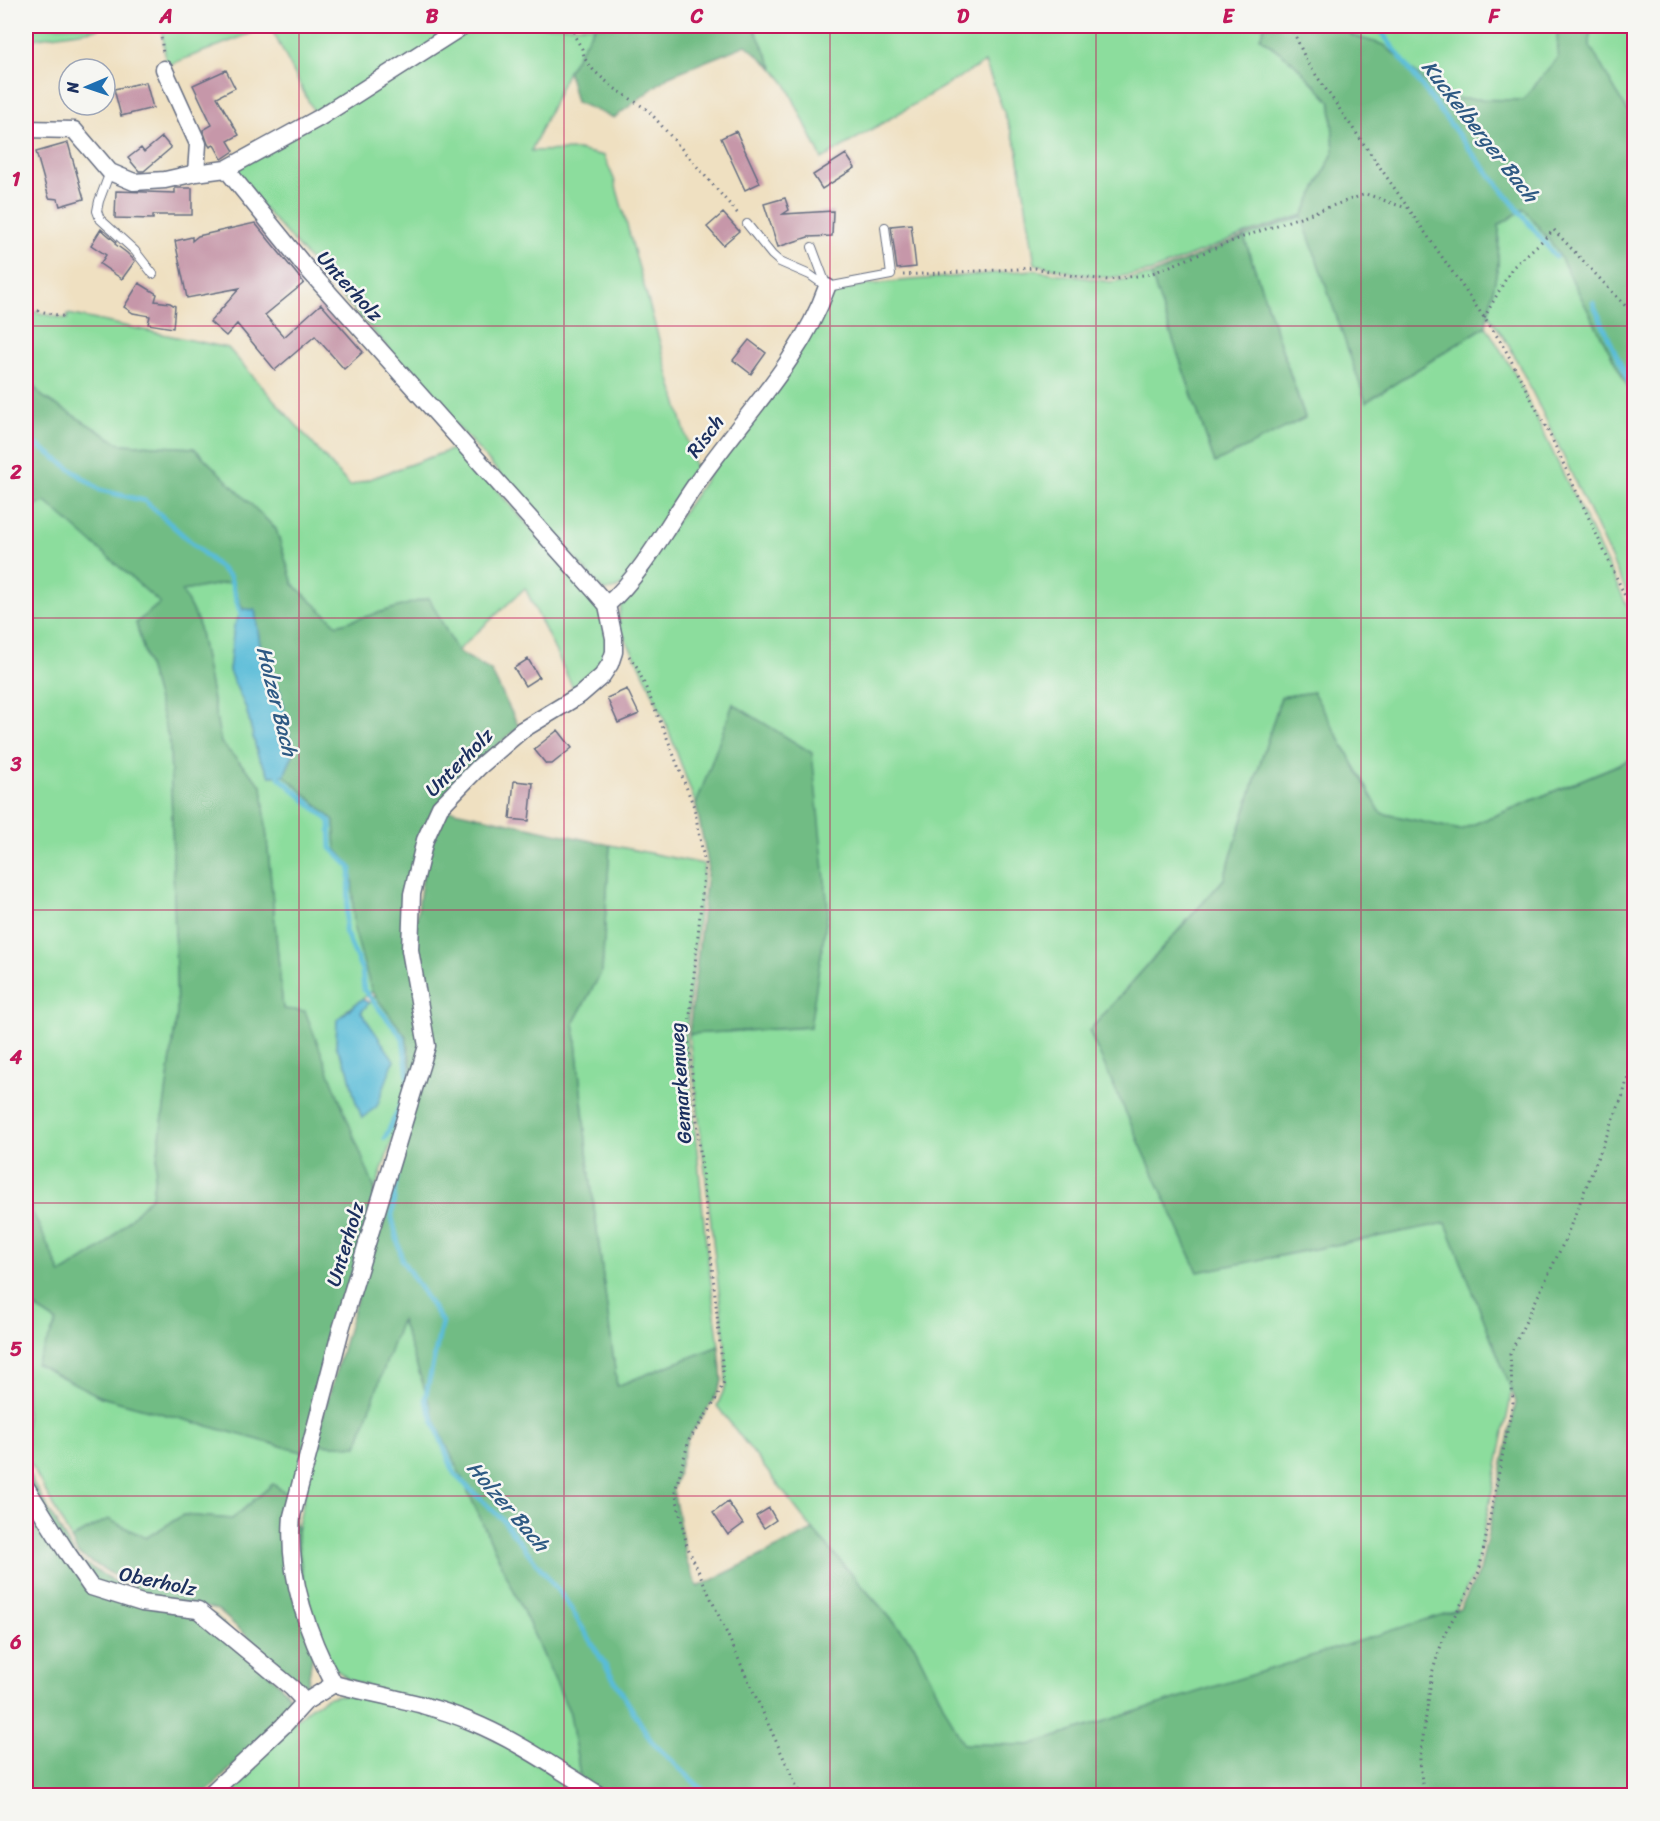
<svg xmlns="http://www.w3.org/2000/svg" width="1660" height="1821" font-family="Sriracha,sans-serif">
<rect width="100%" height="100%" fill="#f6f6f2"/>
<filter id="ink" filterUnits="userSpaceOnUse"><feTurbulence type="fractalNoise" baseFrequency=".0167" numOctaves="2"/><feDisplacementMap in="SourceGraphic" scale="12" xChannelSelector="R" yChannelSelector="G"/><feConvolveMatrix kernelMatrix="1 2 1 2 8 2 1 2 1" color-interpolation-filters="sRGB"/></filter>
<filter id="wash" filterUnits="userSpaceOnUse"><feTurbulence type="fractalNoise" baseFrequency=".008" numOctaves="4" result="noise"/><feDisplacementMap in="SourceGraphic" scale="24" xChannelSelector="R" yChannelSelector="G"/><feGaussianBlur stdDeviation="1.35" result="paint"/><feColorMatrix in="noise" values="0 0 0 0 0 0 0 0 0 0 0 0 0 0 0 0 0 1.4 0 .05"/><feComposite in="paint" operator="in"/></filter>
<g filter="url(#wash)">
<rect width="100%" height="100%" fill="#efe0c1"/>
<path fill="#8cdd9d" stroke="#54867e" stroke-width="1.5" d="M26 26H98L99 29 26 40Z
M162 26H460L317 118 270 26 166 66Z
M469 26H595L568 71 531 151 578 150 604 156 614 179 697 475 623 584 613 590H603L230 170Z
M753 26H1265L1260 38 1293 62 1331 102 1334 151 1303 215 1243 235 1150 272 1109 278 1079 274 1035 264 1017 147 985 62 822 159 786 84 774 69Z
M1348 26H1557L1558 57 1523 100 1445 99 1384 45 1350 35Z
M1590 26H1634V115L1626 109 1590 46Z
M1524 209 1556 249 1634 399V608L1553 434 1510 347 1488 314 1498 265 1499 225Z
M1302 217 1367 401 1486 326 1514 372 1634 620V761L1629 760 1460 830 1381 813 1313 692 1281 697 1224 879 1089 1031 1198 1272 1446 1223 1511 1388 1510 1402 1476 1571 1455 1611 1030 1745 962 1744 914 1645 813 1530 717 1406 726 1385 725 1344 689 1034 810 1027 733 704 696 805 667 726 642 669 620 629C617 619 620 611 622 601L833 294 858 286 900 281 1034 270 1110 282 1151 275 1215 463 1305 417 1244 237Z
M26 310 67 319 68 314 228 348 350 486 459 447 600 607 607 643 605 657 601 667 574 690 525 588 457 651 429 599 337 625 293 584 275 529 194 448 120 444 43 397 26 378Z
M46 501 160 603 136 623 170 743 177 1013 152 1196 104 1246 61 1274 29 1205 26 1203V507Z
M231 582 243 609 234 627 229 671 246 708 258 756 270 776 284 775 334 820 336 849 352 867 354 929 372 992 348 1009 337 1020 336 1046 348 1069 355 1099 361 1012 375 996 406 1036 412 1082 375 1190 283 1009 262 786 221 743 198 622 182 591Z
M610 845 704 864 686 1035 706 1244 719 1346 617 1386 588 1160 574 1022 602 971Z
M26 1302 57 1322 37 1364 101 1397 303 1452 292 1497 273 1484 232 1519 183 1515 146 1538 108 1519 71 1539 26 1455Z
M401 1319 436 1422 570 1713 580 1776 520 1739 348 1679 331 1665 319 1642 295 1541 315 1444 357 1446Z
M339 1695 361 1696 418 1708 516 1748 578 1791 577 1796H212L309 1708 326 1698Z"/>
<path fill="#71bc84" stroke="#467671" stroke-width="1.5" d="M595 26H753L774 69 746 45 669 76 614 118 576 102 568 71Z
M1265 26H1348L1350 35 1384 45 1445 99 1523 100 1558 57 1557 26H1590V46L1626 109 1634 115V399L1556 249 1524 209 1499 225 1498 265 1486 326 1366 402 1302 217 1334 151 1331 102 1293 62 1260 37Z
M1244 237 1305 418 1215 463 1151 275Z
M26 378 43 397 120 444 194 448 276 529 293 584 337 625 429 598 457 651 491 671 519 727 453 783 410 895 424 1046 414 1080 406 1036 372 992 354 929 352 867 336 849 334 820 284 775 293 755 280 691 263 666 255 610 243 609 231 582 182 591 198 622 221 743 262 786 283 1009 305 1011 375 1190 303 1452 101 1397 36 1364 57 1322 26 1302V1203L29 1204 61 1274 104 1246 152 1196 177 1013 170 743 136 623 160 603 46 502 26 507Z
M1313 692 1381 813 1460 830 1630 760 1634 761V1795H577L580 1776 570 1713 436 1422 401 1320 357 1446 315 1444 429 1048 412 950 428 840 445 809 610 845 602 971 574 1022 588 1160 617 1386 719 1346 722 1381 713 1401 687 1440 673 1490 687 1563 698 1587 813 1530 914 1645 963 1744 1030 1745 1460 1609 1480 1571 1516 1402 1446 1223 1198 1272 1089 1031 1224 879 1281 697Z
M733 704 812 753 828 909 810 1027 689 1034 708 864 696 805Z
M26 1470 77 1559 144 1599 215 1615 288 1694 291 1702 289 1710 204 1795H26Z
M273 1484 292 1497 313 1652 307 1687 303 1686 218 1610 147 1595 78 1554 71 1539 108 1519 146 1538 183 1515 232 1519Z"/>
<path fill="#59bcd8" stroke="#3a769b" stroke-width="1.5" d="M243 609 255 610 263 666 280 691 293 755 284 775 270 776 258 756 246 708 229 671 234 626Z
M362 999 369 1003 361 1012 394 1060 377 1106 362 1118 355 1099 348 1069 336 1046 337 1020Z"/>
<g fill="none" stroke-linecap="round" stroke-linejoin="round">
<path stroke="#59bcd8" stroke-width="5" d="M1377 26 1466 145 1556 257
M1593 303 1634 394
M26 437 100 490 145 501 230 577 242 619
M277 768 279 777 330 821 331 848 351 868 345 931 362 970 364 990 403 1038 409 1084
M385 1138 404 1098
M397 1169 392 1217 402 1260 442 1322 425 1399 455 1475 502 1519 566 1601 652 1742 709 1796"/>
</g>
<g id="blocks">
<path fill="#c697a9" d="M226 70 235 88 217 97 239 135 228 141 234 151 222 159 214 145 210 147 208 144 203 130 212 125 193 85Z
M146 82 153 108 121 116 114 89Z
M736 131 760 183 745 190 721 138Z
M162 137 171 148 144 171H139L128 158 141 148 144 152Z
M68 143 84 199 60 206 58 199 49 198 36 152Z
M846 154 855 168 822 189 813 175Z
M175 188H192V215H153V219L115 218 116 191 175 193Z
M785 198 789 210 783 214 833 211 832 236 808 237 778 247 764 204Z
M723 213 739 231 723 245 707 227Z
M255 223 304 283 265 315 284 337 321 304 363 352 344 369 315 336 275 370 237 324 226 336 210 322 240 288 187 298 175 241 192 237V241L198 236Z
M911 224 916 267 897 269 891 226Z
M101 229 116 242 115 244 127 253 135 261 122 279 100 264 106 255 91 245Z
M139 283 157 294 155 301 170 303 175 306 173 328 148 324 150 316 133 313 124 307Z
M749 340 766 353 751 374 733 360Z
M528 659 539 677 525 686 514 668Z
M627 689 639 714 618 723 607 698Z
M558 730 572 748 552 764H546L534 749Z
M514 781 533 783 529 821 510 819Z
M728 1502 743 1524 728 1535 713 1513Z
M769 1508 776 1520 764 1528 756 1516Z"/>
</g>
</g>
<g filter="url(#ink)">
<use href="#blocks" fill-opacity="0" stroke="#656d81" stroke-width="1.5"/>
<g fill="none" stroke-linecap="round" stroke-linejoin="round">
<g stroke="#656d81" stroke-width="10">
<path id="lane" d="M110 172 99 201 97 211 100 219 135 251 153 274
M747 224 772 255 780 262 810 275 827 287 891 275 885 227
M812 247 827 287"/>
</g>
<g stroke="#656d81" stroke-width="19">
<path id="street" d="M164 69 198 144 196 173
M26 129 74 130 110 172 134 182 165 180 196 173 226 169 303 264 593 589 607 605 614 638V652L610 664 602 676 580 695 522 730 479 767 440 807 425 840 412 894 410 950 427 1046 341 1329 292 1516C287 1574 307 1633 334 1684
M226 169 319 118 463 26
M607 605C644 572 668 524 696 484 740 420 801 361 827 287
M26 1487 66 1551 91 1587 142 1603 198 1610 292 1688 305 1702 334 1684
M334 1684C380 1696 428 1703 472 1722 518 1741 559 1770 601 1796
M208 1796 283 1726 305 1702"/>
</g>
<path stroke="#656d81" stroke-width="3" stroke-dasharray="1.5 4.5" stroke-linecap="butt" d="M160 26 163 54
M574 26V35L582 49 585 59 594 71 614 88 648 110 739 215
M1291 26 1307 62 1503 345 1551 437 1634 615
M903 275 1035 268 1079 277 1109 280 1150 274 1243 237 1366 194 1406 208
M26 308 66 317
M1484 318 1512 268 1554 230 1634 315
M629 656 637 667 664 730 694 807 705 864 688 1035 724 1382 714 1403 689 1440 675 1491 687 1546 801 1796
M1423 1796 1420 1759 1432 1673 1445 1633 1479 1572 1513 1402 1510 1354 1564 1242 1623 1095 1634 1054"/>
<use href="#lane" stroke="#fff" stroke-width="8"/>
<use href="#street" stroke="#fff" stroke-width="16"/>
</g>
</g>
<path fill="none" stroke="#c2185b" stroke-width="1.5" stroke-opacity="0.55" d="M299 26V1796M564 26V1796M830 26V1796M1096 26V1796M1361 26V1796M26 326H1634M26 618H1634M26 910H1634M26 1203H1634M26 1496H1634"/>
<g text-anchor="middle" stroke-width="5" stroke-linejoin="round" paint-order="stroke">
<g font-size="20" fill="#1b2f5e" stroke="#f6f6f2">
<text transform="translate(350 286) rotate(48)" y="7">Unterholz</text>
<text transform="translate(705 436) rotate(-53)" y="7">Risch</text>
<text transform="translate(459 762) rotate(-45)" y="7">Unterholz</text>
<text transform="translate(680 1083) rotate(-94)" y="7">Gemarkenweg</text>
<text transform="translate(345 1244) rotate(-73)" y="7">Unterholz</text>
<text transform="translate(158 1581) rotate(12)" y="7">Oberholz</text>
</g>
<g font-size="21" font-style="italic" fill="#2e5983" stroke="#f6f6f2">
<text transform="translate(1480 131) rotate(52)" y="7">Kuckelberger Bach</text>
<text transform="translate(277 701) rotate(76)" y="7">Holzer Bach</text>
<text transform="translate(508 1506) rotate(49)" y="7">Holzer Bach</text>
</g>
</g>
<rect width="1660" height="1821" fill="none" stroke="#f6f6f2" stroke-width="66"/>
<g transform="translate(87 87) rotate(268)"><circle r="28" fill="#f6f6f2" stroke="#9ea6b7" stroke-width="1.5"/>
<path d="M0-4.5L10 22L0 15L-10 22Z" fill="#1f6fb2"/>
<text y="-9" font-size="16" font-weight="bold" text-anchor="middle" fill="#1b2f5e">N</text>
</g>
<rect x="33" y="33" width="1594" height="1755" fill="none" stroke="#c2185b" stroke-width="2"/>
<g font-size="20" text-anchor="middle" font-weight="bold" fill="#c2185b">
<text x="166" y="23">A</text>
<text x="432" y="23">B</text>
<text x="697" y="23">C</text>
<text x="963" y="23">D</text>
<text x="1228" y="23">E</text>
<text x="1494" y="23">F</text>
<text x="16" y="186">1</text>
<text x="16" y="479">2</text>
<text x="16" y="771">3</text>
<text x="16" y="1064">4</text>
<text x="16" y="1356">5</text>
<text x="16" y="1649">6</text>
</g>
</svg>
